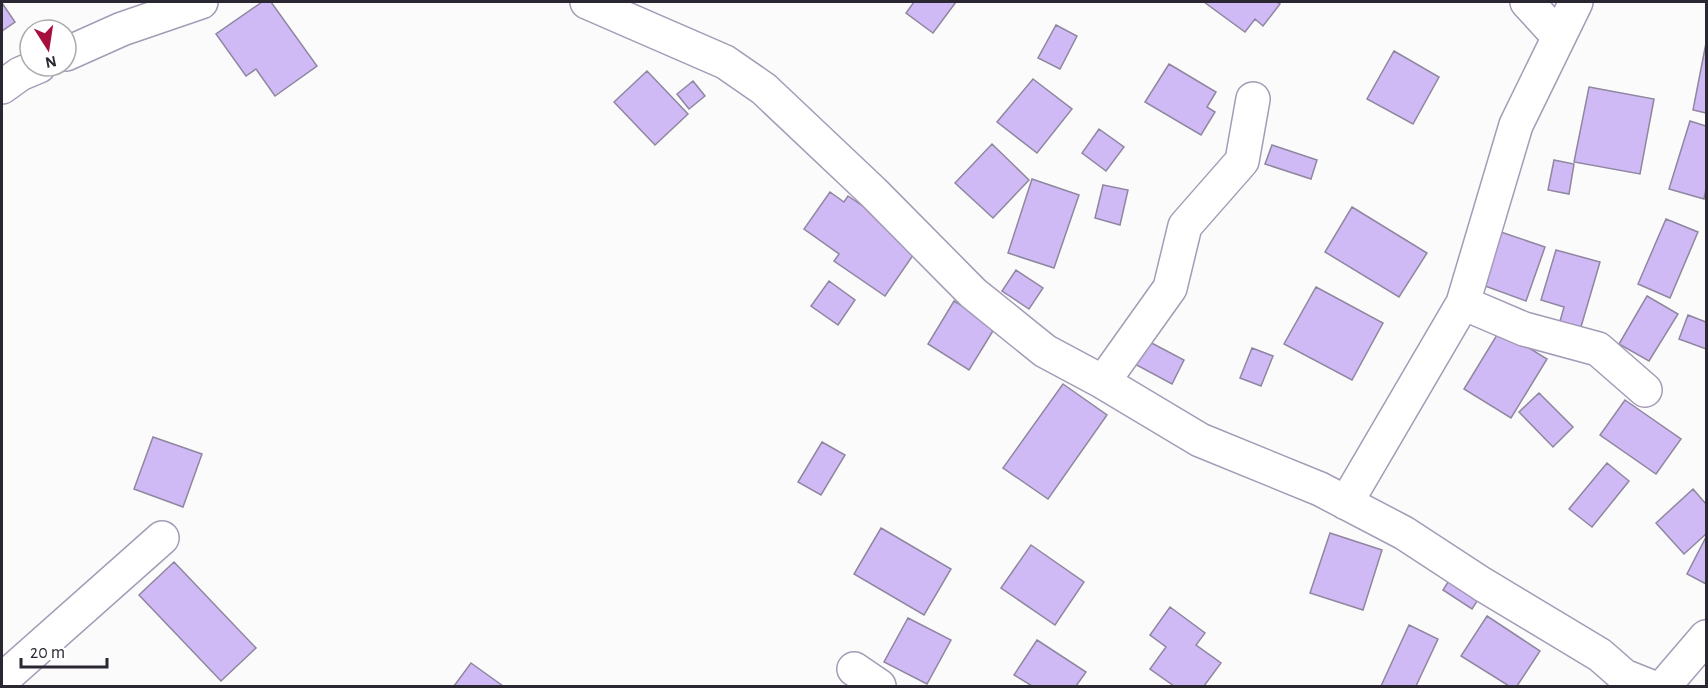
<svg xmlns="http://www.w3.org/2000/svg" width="1708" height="688" font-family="'Alegreya Sans',sans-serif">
<rect width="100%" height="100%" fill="#fbfbfb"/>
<path fill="#cfbaf5" stroke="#8f86a0" stroke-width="1.5" d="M262 2H271L317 66 275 96 256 69 246 76 216 34Z
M914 2H956L933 33 906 13Z
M1204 2H1277L1280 4 1263 26 1255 19 1245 32Z
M2 3 15 22 2 31Z
M1056 25 1077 36 1060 69 1038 58Z
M1706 43V113L1693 110Z
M1394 51 1439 77 1413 124 1367 99Z
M1169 64 1216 92 1207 107 1215 112 1201 135 1145 102Z
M647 71 688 114 655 145 614 102Z
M1033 79 1072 109 1037 153 997 122Z
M693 81 705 96 689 109 677 94Z
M1589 87 1654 99 1640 174 1574 162Z
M1690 121 1706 126V189L1704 199 1669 189Z
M1099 129 1124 147 1106 171 1082 153Z
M992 144 1029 180 993 218 955 183Z
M1272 145 1317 160 1311 179 1265 164Z
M1554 160 1574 164 1569 194 1548 190Z
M1032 179 1079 195 1054 268 1008 253Z
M1103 185 1128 190 1120 225 1095 218Z
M830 192 844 202 848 196 920 245 885 296 834 261 839 254 804 229Z
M1352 207 1427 253 1399 297 1325 252Z
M1666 219 1698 232 1670 298 1638 284Z
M1495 230 1545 247 1526 301 1477 283Z
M1556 250 1600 262 1578 337 1557 332 1564 307 1541 300Z
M1016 270 1043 288 1029 309 1002 291Z
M829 281 855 300 838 325 811 306Z
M1316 287 1383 323 1352 380 1284 344Z
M1647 296 1678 314 1649 361 1619 344Z
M954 301 996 326 969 370 928 344Z
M1688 315 1706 322V349L1679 339Z
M1500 330 1547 359 1511 418 1464 389Z
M1144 339 1184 360 1172 384 1131 362Z
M1252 348 1273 356 1261 386 1240 378Z
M1063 384 1107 415 1048 499 1003 468Z
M1539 393 1573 427 1553 447 1519 412Z
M1625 400 1681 439 1656 474 1600 435Z
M153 437 202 454 183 507 134 489Z
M822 442 845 455 821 495 798 482Z
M1607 463 1629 481 1592 527 1569 509Z
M1693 489 1706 504V534L1684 554 1656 523Z
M881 528 951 569 924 615 854 574Z
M1330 533 1382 550 1363 610 1310 593Z
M1705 539 1706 540V584L1687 574Z
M1031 545 1084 582 1055 625 1001 588Z
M174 562 256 648 221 681 139 595Z
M1455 571 1485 589 1472 609 1443 590Z
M1170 607 1205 633 1196 645 1221 663 1204 686H1174L1150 669 1166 647 1150 635Z
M1487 616 1540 651 1517 686H1509L1461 656Z
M908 618 951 640 927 684 884 662Z
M1409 625 1438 639 1416 686H1381Z
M1037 640 1086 672 1076 686H1032L1014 675Z
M471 663 503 686H454Z"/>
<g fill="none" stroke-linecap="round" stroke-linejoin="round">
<g stroke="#a49bb6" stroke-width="36">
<path id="minor" d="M587 2 725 62 764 89 873 192 973 293 1045 351 1103 382 1200 440 1320 489 1404 533 1482 584 1600 655 1624 676 1649 686
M1527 2 1559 37
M66 54 122 29 201 2
M2 87 20 74 39 66
M1463 303 1524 329 1598 349 1645 390
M1103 382 1170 288 1185 226 1242 161 1253 99
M1346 503 1463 303 1516 125 1576 2
M854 669 879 686
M2 680 162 538
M1664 686 1706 637"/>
</g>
<use href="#minor" stroke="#fff" stroke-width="33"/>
</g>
<rect width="1708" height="688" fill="none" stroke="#2a2732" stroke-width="6"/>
<g transform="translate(48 48) rotate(168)"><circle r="28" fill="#ffffff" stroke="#aaa9ad" stroke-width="1.5"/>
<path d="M0-4.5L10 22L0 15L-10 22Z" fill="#a70e3d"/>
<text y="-9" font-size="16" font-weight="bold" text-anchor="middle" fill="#2a2732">N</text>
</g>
<path d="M21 658v9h86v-9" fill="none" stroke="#2a2732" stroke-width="3"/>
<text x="30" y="658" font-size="18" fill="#2a2732" stroke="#ffffff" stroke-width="4.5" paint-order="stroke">20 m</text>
</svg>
